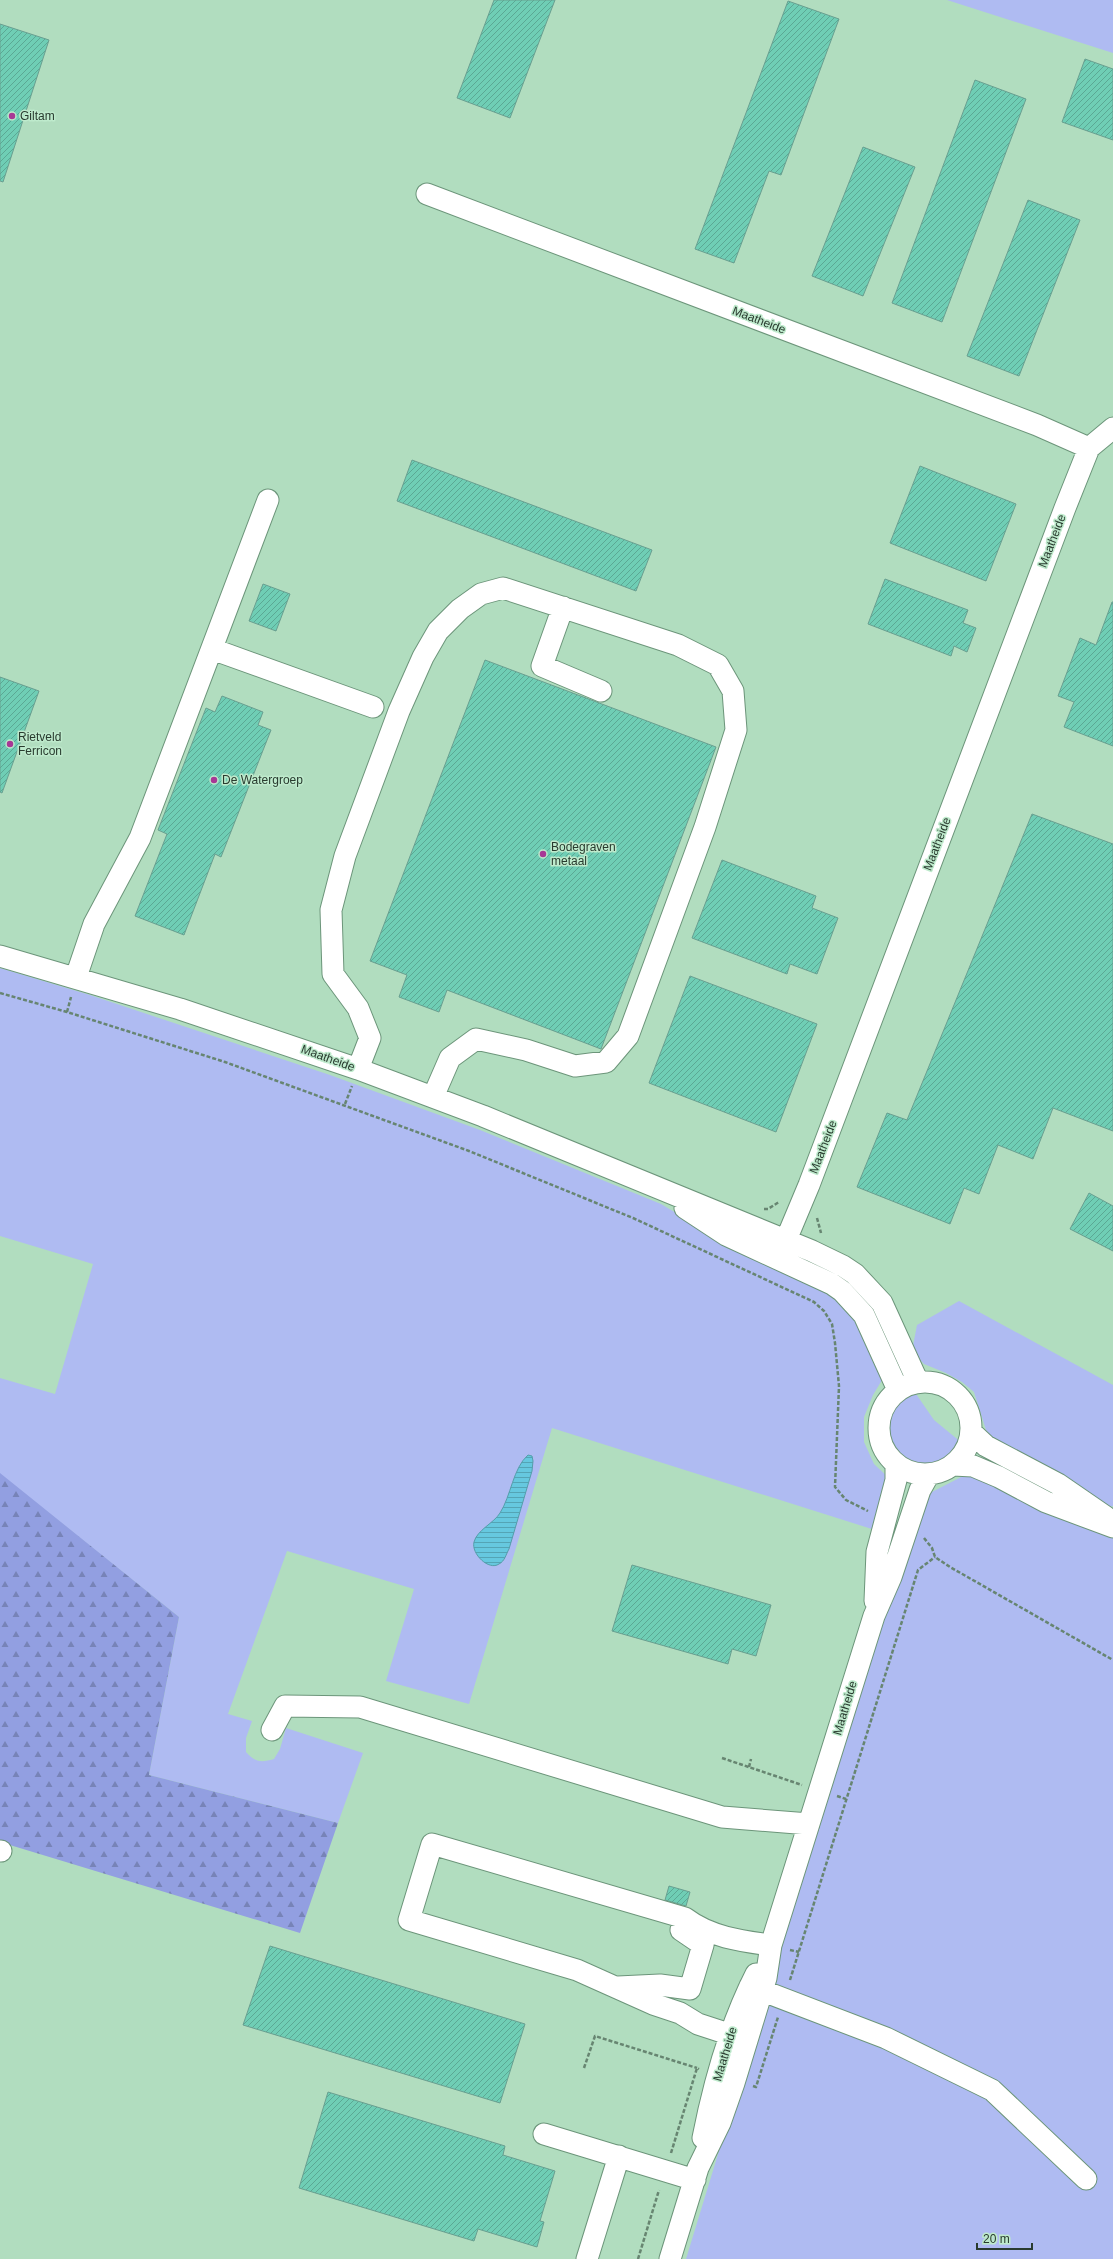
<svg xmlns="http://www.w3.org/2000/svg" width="1113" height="2259" font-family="Helvetica,sans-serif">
<defs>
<pattern id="forest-firs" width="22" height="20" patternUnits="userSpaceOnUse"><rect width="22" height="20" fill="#929fe1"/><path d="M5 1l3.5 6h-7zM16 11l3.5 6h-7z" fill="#7783b7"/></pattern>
<pattern id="water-rules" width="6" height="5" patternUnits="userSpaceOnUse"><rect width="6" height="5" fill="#66c8df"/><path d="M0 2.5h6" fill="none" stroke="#54a4b5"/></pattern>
<pattern id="building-hatch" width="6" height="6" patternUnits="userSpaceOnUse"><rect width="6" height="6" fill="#6fceb5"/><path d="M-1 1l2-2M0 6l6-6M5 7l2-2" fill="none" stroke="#5ba894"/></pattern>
</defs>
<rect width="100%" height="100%" fill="#b1ddbf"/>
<path fill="#afbbf2" d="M947 0H1113V53Z
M0 968 90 995 330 1075 480 1130 661 1204 723 1241 835 1292 860 1318 880 1365 882 1380 873 1395 864 1417V1442L874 1464 891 1480 875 1530 552 1428 469 1704 386 1681 414 1589 287 1551 228 1714 252 1721 246 1738V1752C255 1762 261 1763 274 1759L280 1749 286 1728 363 1753 338 1823 149 1775 179 1617 0 1474V1378L55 1394 93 1264 0 1236Z
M959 1301 1113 1385V1506L1106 1508 996 1444 986 1430 974 1392 962 1382 946 1373 924 1364 912 1351 917 1325Z
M914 1391 934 1420 962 1443C930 1507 845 1426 914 1391Z
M969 1473 1113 1536V2259H686L903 1548 930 1493Z"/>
<path fill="url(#forest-firs)" d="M0 1473 179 1617 149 1775 338 1823 300 1933 0 1842Z"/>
<path fill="url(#water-rules)" stroke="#549eaa" d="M528 1455 532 1456 533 1461 532 1471 509 1549C506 1554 505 1561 499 1564 489 1571 471 1554 474 1542 477 1530 494 1523 500 1513 511 1496 513 1468 528 1455Z"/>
<path fill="url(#building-hatch)" stroke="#699f90" d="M494 0H555L510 118 457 98Z
M788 1 839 19 781 175 769 171 734 263 695 249Z
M0 24 49 40 3 182 0 181Z
M1085 59 1113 69V140L1062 122Z
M975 80 1026 99 942 322 892 303Z
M863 147 915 167 863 296 812 276Z
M1028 200 1080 220 1019 376 967 356Z
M412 460 652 550 636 591 397 501Z
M920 466 1016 504 986 581 890 543Z
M885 579 968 610 963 623 976 628 967 652 954 646 951 656 868 624Z
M263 584 290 594 276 631 249 621Z
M1112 602H1113V746L1064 727 1074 702 1058 696 1080 638 1096 645Z
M485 660 716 747 601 1049 447 990 439 1012 399 997 407 975 370 961Z
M0 677 39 691 2 793 0 792Z
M222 696 263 712 258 725 271 730 221 857 215 854 184 935 135 916 167 834 158 830 206 708 215 712Z
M1032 814 1113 844V1131L1053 1108 1033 1159 998 1145 979 1194 964 1188 950 1224 857 1187 887 1113 907 1120Z
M722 860 816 896 812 908 838 918 817 974 790 964 787 974 692 938Z
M690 976 817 1024 776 1132 649 1083Z
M1089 1193 1113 1206V1251L1070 1229Z
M632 1565 771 1605 756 1656 732 1649 728 1664 612 1631Z
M669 1886 690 1892 686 1906 665 1900Z
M270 1946 525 2024 500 2103 243 2025Z
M328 2092 505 2146 503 2155 555 2171 540 2221 544 2222 537 2247 478 2229 474 2241 299 2188Z"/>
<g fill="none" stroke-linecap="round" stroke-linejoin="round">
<g stroke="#6c957a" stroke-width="23">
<path id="minor" d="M427 194 1037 425 1089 448
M563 607 542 666 601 691
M212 649 373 707
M0 956 180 1009 358 1069 483 1116 812 1251 843 1266 855 1274 882 1303 918 1382
M76 977 94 924 140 838 268 500
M358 1069 370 1038 358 1008 333 974 331 910 345 856 399 711 423 657 438 631 460 609 481 594 503 588 678 645 718 665 733 691 736 730 705 827 628 1036 606 1062 575 1066 526 1050 476 1039 450 1058 433 1097
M685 1208 726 1235 832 1284 842 1291 864 1315 898 1390
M778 1259 809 1185 1065 508 1089 448 1113 428
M879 1428a46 46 0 1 1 92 0a46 46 0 1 1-92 0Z
M971 1432 986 1446 1058 1484 1106 1517
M953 1465 973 1466 999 1477 1046 1502 1113 1527
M875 1601 877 1552 896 1480V1464
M272 1730 285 1706 360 1707 722 1817 809 1824
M0 1851H1
M750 1986 886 2038 992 2090 1086 2179
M618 1987 660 1985 690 1989 703 1945 681 1930
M747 2040 698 2024 680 2013 653 2004 577 1970 409 1920 432 1844 685 1918C710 1937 741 1941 771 1945
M544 2134 695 2180
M703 2138C714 2082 730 2025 756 1974
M587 2259 619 2156
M670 2259 698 2168 720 2123 734 2083 766 1978 771 1945 874 1616 891 1577 920 1490 929 1474"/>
</g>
<path stroke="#678571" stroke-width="2.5" stroke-dasharray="4 2" stroke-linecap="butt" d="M0 993 67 1012 225 1062 469 1151 633 1218 814 1302 824 1311 832 1324 835 1343 839 1386 835 1487 846 1500 868 1511
M67 1012 71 997
M345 1104 352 1086
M764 1209H768L779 1202
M817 1218 821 1233
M924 1538 932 1548 935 1557 950 1567 1113 1660
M722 1758 802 1785
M749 1767 751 1759
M837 1796 846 1799
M790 1950 799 1952
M790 1980 918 1570 935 1557
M584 2068 595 2036 697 2068
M753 2086 756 2087 778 2017
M671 2153 697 2068 699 2069
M638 2259 659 2190"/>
<use href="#minor" stroke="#fff" stroke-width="21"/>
</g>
<g fill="#a73895" stroke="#beeacc" stroke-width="1.5">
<circle cx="12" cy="116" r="4"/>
<circle cx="10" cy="744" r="4"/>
<circle cx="214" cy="780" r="4"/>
<circle cx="543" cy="854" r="4"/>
</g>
<g text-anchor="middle" stroke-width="3" stroke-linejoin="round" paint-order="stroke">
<g font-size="12" fill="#293b2f" stroke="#beeacc" text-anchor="start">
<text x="20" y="120">Giltam</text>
<text x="18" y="741">Rietveld<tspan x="18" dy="14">Ferricon</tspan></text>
<text x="222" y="784">De Watergroep</text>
<text x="551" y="851">Bodegraven<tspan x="551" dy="14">metaal</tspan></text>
</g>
<g font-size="12" fill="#293b2f" stroke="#beeacc">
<text transform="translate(759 320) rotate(21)" y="4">Maatheide</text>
<text transform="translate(1052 541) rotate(-69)" y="4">Maatheide</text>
<text transform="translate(937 844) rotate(-69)" y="4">Maatheide</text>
<text transform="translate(328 1058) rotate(20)" y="4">Maatheide</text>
<text transform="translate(823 1147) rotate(-69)" y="4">Maatheide</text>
<text transform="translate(845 1708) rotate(-73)" y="4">Maatheide</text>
<text transform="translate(725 2054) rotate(-73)" y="4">Maatheide</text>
</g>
</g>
<path d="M977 2243v6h55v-6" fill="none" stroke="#293b2f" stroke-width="2"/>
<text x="983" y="2243" font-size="12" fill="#293b2f" stroke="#beeacc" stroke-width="3" paint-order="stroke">20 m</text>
</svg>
